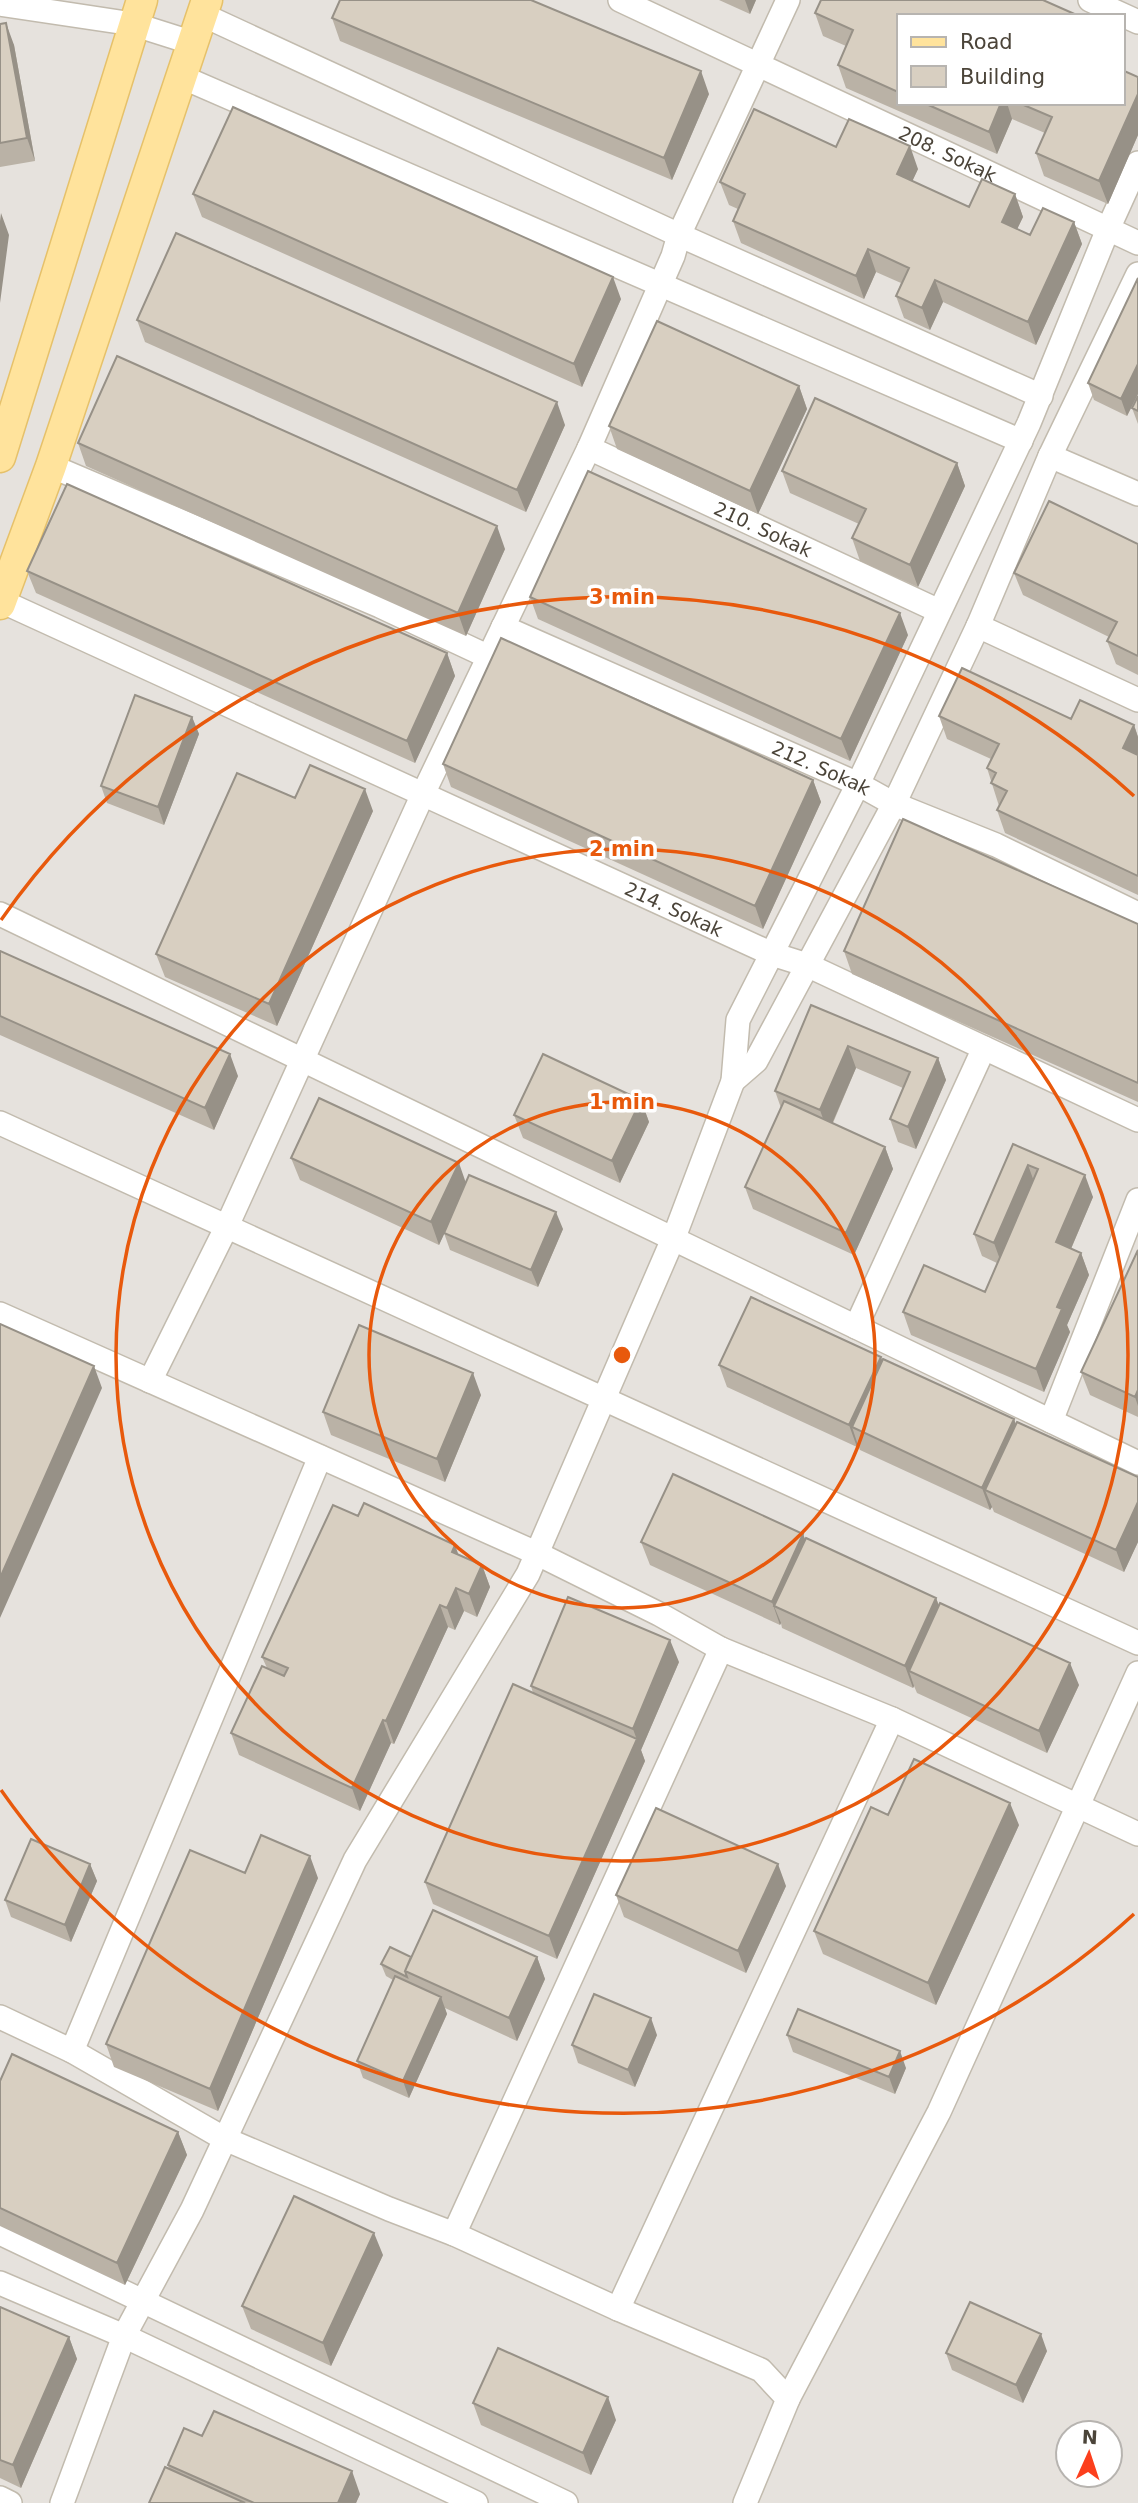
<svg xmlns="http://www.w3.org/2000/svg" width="1138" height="2503" font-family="'DejaVu Sans',sans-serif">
<rect width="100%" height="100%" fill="#f6f3ec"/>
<path fill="#e6e2dd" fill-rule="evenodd" d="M0 0H1138V2503H0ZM898 16H1122V103H898ZM1068 2433H1110V2475H1068Z"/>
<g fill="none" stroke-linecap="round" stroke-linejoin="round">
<g stroke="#c2bbae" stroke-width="26">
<g id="minor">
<path id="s1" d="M620 0 1138 243"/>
<path d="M1090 0 1138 22"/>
<path d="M0 4 133 24 193 43"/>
<path d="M203 15 679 235 1041 396"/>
<path d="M182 77 1021 441"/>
<path id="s2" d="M589 448 939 611"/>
<path d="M1050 456 1138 494"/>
<path d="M51 466 380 606 489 657"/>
<path id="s3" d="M1 601 772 954 807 965 1138 1120"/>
<path d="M978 626 1138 700"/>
<path id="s4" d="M503 627 858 784 894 804 996 845 1138 914"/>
<path d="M0 914 1138 1463"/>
<path d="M733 1081 756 1061 894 804 978 626 1050 456 1138 274"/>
<path d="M0 1123 1138 1643"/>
<path d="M0 1314 536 1553 659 1614 721 1649 892 1719 1138 1834"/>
<path d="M856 1327 984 1048"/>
<path d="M150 1381 227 1226 423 794 589 448 673 256 679 235 788 0"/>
<path d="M1051 1421 1138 1200"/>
<path d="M0 2017 72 2051 225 2139 389 2209 454 2234 618 2309 761 2370 788 2399 745 2503"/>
<path d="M72 2051 320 1457"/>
<path d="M0 2233 566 2503"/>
<path d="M454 2234 721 1649"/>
<path d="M0 2283 124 2336 476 2503"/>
<path d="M618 2309 892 1719"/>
<path d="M788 2399 939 2112 1138 1673"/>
<path d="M0 2498 10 2503"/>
<path d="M62 2503 124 2336 192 2210 355 1860 528 1574 676 1232 733 1081 738 1020 858 784 1029 423 1108 229 1138 163"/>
</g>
</g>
<g stroke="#e6c16a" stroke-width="33">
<path id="major" d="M0 457 142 0
M0 604 51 466 207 0"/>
</g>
<use href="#minor" stroke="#fff" stroke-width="23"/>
<use href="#major" stroke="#ffe39c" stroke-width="30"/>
</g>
<path fill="#bab2a6" d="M719 0H756L750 14Z
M815 13 898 16V103H1122L1138 77V135L1108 204 1044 176 1036 153 1045 133 1012 119 997 154 846 88 838 65 846 46 823 36Z
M332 18 709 94 672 180 340 41Z
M0 24 14 45 35 161 0 167Z
M836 147 918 169 912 181 969 207 1015 194 1023 217 1017 229 1030 235 1074 222 1082 244 1036 345 943 302 930 330 904 318 896 296 901 283 876 272 864 299 741 243 733 221 738 209 729 205 720 182Z
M193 194 621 299 582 387 202 217Z
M1138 278V394L1127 416 1094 400 1088 383Z
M137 320 565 425 526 512 145 342Z
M799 386 807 409 758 514 617 449 609 426Z
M1138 396V424L1132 408Z
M78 443 505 549 466 636 86 466Z
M957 463 965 486 918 587 860 561 852 538 859 524 790 493 782 471Z
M1138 544V675L1116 664 1107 641 1109 637 1023 595 1014 573Z
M27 571 447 653 455 676 415 763 36 593Z
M530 597 908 635 850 761 538 619Z
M939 716 1071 719 1134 725 1138 737V895L1005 833 997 810 999 806 987 768 991 759 947 739Z
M192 717 199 734 164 825 107 803 101 786Z
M443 764 813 780 821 802 763 929 451 787Z
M295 798 373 811 277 1026 165 977 156 954Z
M1138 924V1102L852 974 844 951Z
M0 951 238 1076 214 1130 0 1035Z
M811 1005 938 1058 946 1080 916 1149 898 1142 890 1119 903 1088 856 1068 833 1123 885 1147 893 1169 854 1255 753 1209 745 1187 781 1108 775 1091Z
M641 1100 649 1122 620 1183 523 1138 514 1115Z
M1013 1144 1093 1197 1071 1249 1081 1253 1089 1275 1067 1325 1070 1332 1044 1392 911 1335 903 1312 985 1292 997 1263 982 1256 974 1234Z
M291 1158 466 1183 563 1229 538 1287 450 1250 444 1233 439 1245 300 1180Z
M1138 1250V1417L1090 1395 1081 1372Z
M883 1361 1014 1419 1016 1425 1138 1477V1542L1124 1572 994 1512 992 1507 990 1510 860 1450 858 1445 857 1447 727 1387 719 1365Z
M481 1395 445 1482 331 1435 323 1412Z
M358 1516 459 1554 482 1565 490 1587 477 1617 464 1611 455 1630 448 1627 394 1744 391 1743 360 1811 239 1755 231 1733 267 1668 262 1657Z
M803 1534 805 1539 936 1598 939 1605 1079 1685 1047 1753 917 1693 914 1686 913 1688 782 1628 781 1623 780 1625 650 1565 641 1542Z
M679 1662 641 1750 645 1761 557 1959 433 1904 425 1882 533 1693 531 1686Z
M888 1815 1019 1825 936 2005 823 1954 814 1931Z
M90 1864 97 1881 71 1942 11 1917 5 1900Z
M245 1873 318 1878 218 2111 114 2067 106 2044Z
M786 1886 746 1973 624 1917 616 1895Z
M411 1957H537L545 1979 517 2041 445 2008 447 2014 409 2098 363 2078 357 2061 393 1980 386 1976 381 1964Z
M657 2035 635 2087 578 2063 572 2045Z
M787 2035 906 2068 895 2094 793 2052Z
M0 2081 178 2132 187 2155 125 2285 0 2226Z
M383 2255 331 2366 251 2329 242 2306Z
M0 2307 69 2337 77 2359 21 2488 0 2478Z
M1047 2351 1023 2403 952 2370 946 2353Z
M473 2403 616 2420 591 2475 481 2425Z
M202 2436 360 2494 356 2503H149L169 2469 168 2465Z"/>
<path fill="#979187" d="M745 0H756L750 14Z
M6 23 14 45 35 161 27 138Z
M701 71 709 94 672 180 664 158Z
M1138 94V135L1108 204 1099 181Z
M1001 103H1007L1012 119 997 154 989 132Z
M910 146 918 169 905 197 897 174Z
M1015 194 1023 217 1010 244 1002 222Z
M1 213 9 235 0 303V221Z
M1074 222 1082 244 1036 345 1028 322Z
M868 249 876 272 864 299 856 276Z
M613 277 621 299 582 387 574 364Z
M935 280 943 302 930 330 922 308Z
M1138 364V394L1127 416 1121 399Z
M799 386 807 409 758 514 750 491Z
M557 402 565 425 526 512 517 490Z
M957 463 965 486 918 587 910 565Z
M497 526 505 549 466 636 458 613Z
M900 613 908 635 850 761 841 739Z
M447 653 455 676 415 763 407 741Z
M192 717 199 734 164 825 158 807Z
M1134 725 1138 737V756L1123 748Z
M813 780 821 802 763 929 755 906Z
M365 789 373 811 277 1026 269 1004Z
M848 1046 856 1068 828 1133 820 1110Z
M230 1054 238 1076 214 1130 205 1108Z
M938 1058 946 1080 916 1149 908 1127Z
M641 1100 649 1122 620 1183 612 1161Z
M885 1147 893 1169 854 1255 846 1233Z
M459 1163 467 1186 439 1245 431 1222Z
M1028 1165 1036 1187 1002 1265 994 1243Z
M1085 1175 1093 1197 1064 1265 1056 1242Z
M556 1212 563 1229 538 1287 531 1270Z
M1081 1253 1089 1275 1067 1325 1070 1332 1044 1392 1036 1369 1057 1307Z
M881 1357 889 1379 852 1427 858 1445 857 1447 849 1425Z
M94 1366 102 1388 0 1618V1578Z
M473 1373 481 1395 445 1482 437 1459Z
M1138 1390V1406L1135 1397Z
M1014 1419 1022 1442 985 1490 992 1507 990 1510 982 1488Z
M1138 1502V1542L1124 1572 1116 1550Z
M803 1534 812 1557 774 1606 781 1623 780 1625 772 1602Z
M455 1545 463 1567 452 1552Z
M482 1565 490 1587 477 1617 469 1594Z
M456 1588 464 1611 455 1630 447 1608Z
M936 1598 944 1620 909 1671 914 1686 913 1688 905 1666Z
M440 1605 448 1627 394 1744 386 1721Z
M670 1640 679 1662 641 1750 645 1761 557 1959 549 1936 637 1740 633 1729Z
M1070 1663 1079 1685 1047 1753 1039 1731Z
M383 1720 391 1743 360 1811 352 1788Z
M1010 1803 1019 1825 936 2005 928 1983Z
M310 1856 318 1878 218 2111 210 2089Z
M90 1864 97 1881 71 1942 65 1925Z
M778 1864 786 1886 746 1973 738 1951Z
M537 1957 545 1979 517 2041 509 2018Z
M441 1997 447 2014 409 2098 403 2081Z
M651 2018 657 2035 635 2087 628 2070Z
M900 2051 906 2068 895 2094 889 2077Z
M178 2132 187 2155 125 2285 117 2263Z
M374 2233 383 2255 331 2366 323 2343Z
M1041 2334 1047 2351 1023 2403 1016 2385Z
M69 2337 77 2359 21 2488 13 2465Z
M608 2397 616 2420 591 2475 583 2453Z
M352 2471 360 2494 356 2503H338Z"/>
<path fill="#d8cfc1" stroke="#979187" stroke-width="2" d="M340 0H531L701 71 664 158 332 18Z
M821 0H1043L1079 16H898V92L838 65 853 30 815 13Z
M6 23 27 138 0 143V24Z
M1122 70 1138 77V94L1099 181 1036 153 1052 117 1019 103H1122Z
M924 103H1001L989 132Z
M233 107 613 277 574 364 193 194Z
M754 109 836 147 849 119 910 146 897 174 969 207 982 179 1015 194 1002 222 1030 235 1043 208 1074 222 1028 322 935 280 922 308 896 296 909 268 868 249 856 276 733 221 745 194 720 182Z
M176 233 557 402 517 490 137 320Z
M1138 278V364L1121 399 1088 383Z
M657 321 799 386 750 491 609 426Z
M117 356 497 526 458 613 78 443Z
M1138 396V411L1132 408Z
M815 398 957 463 910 565 852 538 866 509 782 471Z
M588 471 900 613 841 739 530 597Z
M67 484 447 653 407 741 27 571Z
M1049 501 1138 544V656L1107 641 1117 622 1014 573Z
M501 638 813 780 755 906 443 764Z
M962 668 1071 719 1080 700 1134 725 1123 748 1138 755V876L997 810 1007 791 991 783 996 773 987 768 999 744 939 716Z
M135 695 192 717 158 807 101 786Z
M310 765 365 789 269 1004 156 954 237 773 295 798Z
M903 819 1138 924V1083L844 951Z
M0 951 230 1054 205 1108 0 1016Z
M811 1005 938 1058 908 1127 890 1119 910 1072 848 1046 820 1110 775 1091Z
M543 1054 641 1100 612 1161 514 1115Z
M319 1098 459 1163 431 1222 291 1158Z
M784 1101 885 1147 846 1233 745 1187Z
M1013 1144 1085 1175 1056 1242 1081 1253 1057 1307 1062 1309 1036 1369 903 1312 924 1265 985 1292 1038 1169 1028 1165 994 1243 974 1234Z
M469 1175 556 1212 531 1270 444 1233Z
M1138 1250V1390L1135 1397 1081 1372Z
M751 1297 881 1357 849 1425 719 1365Z
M0 1324 94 1366 0 1578Z
M359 1325 473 1373 437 1459 323 1412Z
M883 1359 1014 1419 982 1488 852 1427Z
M1017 1422 1138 1477V1502L1116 1550 985 1490Z
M673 1474 803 1534 772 1602 641 1542Z
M364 1503 455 1545 452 1552 482 1565 469 1594 456 1588 447 1608 440 1605 386 1721 383 1720 352 1788 231 1733 262 1666 284 1676 288 1668 262 1657 333 1505 358 1516Z
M806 1538 936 1598 905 1666 774 1606Z
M568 1597 670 1640 633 1729 531 1686Z
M940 1603 1070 1663 1039 1731 909 1671Z
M513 1684 637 1739 549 1936 425 1882Z
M914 1759 1010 1803 928 1983 814 1931 871 1807 888 1815Z
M656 1808 778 1864 738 1951 616 1895Z
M261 1835 310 1856 210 2089 106 2044 190 1850 245 1873Z
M31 1839 90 1864 65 1925 5 1900Z
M433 1910 537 1957 509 2018 405 1971Z
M390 1947 411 1957 405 1971 407 1977 381 1964Z
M395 1976 441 1997 403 2081 357 2061Z
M594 1994 651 2018 628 2070 572 2045Z
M798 2009 900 2051 889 2077 787 2035Z
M12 2054 178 2132 117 2263 0 2208V2081Z
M294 2196 374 2233 323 2343 242 2306Z
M970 2302 1041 2334 1016 2385 946 2353Z
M0 2307 69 2337 13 2465 0 2460Z
M498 2348 608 2397 583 2453 473 2403Z
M214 2411 352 2471 338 2503H254L168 2465 184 2428 202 2436Z
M165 2467 245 2503H149Z"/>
<g fill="none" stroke="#e8590c" stroke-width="3.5">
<circle cx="622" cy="1355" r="253"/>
<circle cx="622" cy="1355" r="506"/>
<path d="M1134 1914A758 758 0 0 1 1 1790M1 920A758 758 0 0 1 1134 796"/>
</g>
<g text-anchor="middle" stroke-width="7" stroke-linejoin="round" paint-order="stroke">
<g font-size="19" fill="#4b4439" stroke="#fff">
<text dy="7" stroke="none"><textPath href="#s1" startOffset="362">208. Sokak</textPath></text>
<text dy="7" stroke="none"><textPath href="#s2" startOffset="192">210. Sokak</textPath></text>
<text dy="7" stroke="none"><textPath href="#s4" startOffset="348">212. Sokak</textPath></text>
<text dy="7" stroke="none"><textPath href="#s3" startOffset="740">214. Sokak</textPath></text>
</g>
</g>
<circle cx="622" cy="1355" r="10" fill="#e8590c" stroke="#fff" stroke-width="3.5"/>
<g font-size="21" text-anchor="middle" font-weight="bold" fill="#e8590c" stroke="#fff" stroke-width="7" stroke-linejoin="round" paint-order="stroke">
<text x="622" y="604">3 min</text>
<text x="622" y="856">2 min</text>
<text x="622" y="1109">1 min</text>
</g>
<rect x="897" y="14" width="228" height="91" fill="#ffffff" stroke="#b7b4b0" stroke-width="2"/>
<rect x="911" y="37" width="35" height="10" fill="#ffe39c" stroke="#b7b4b0" stroke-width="2"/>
<text x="960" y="49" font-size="21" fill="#4b4439">Road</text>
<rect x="911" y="66" width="35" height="21" fill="#d8cfc1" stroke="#b7b4b0" stroke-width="2"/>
<text x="960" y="84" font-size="21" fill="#4b4439">Building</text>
<g transform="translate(1089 2454) rotate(3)"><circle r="33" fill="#ffffff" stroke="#b7b4b0" stroke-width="2"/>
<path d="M0-5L12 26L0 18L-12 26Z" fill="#fc3f1d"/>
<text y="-10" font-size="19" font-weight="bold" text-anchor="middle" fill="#4b4439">N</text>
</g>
</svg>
